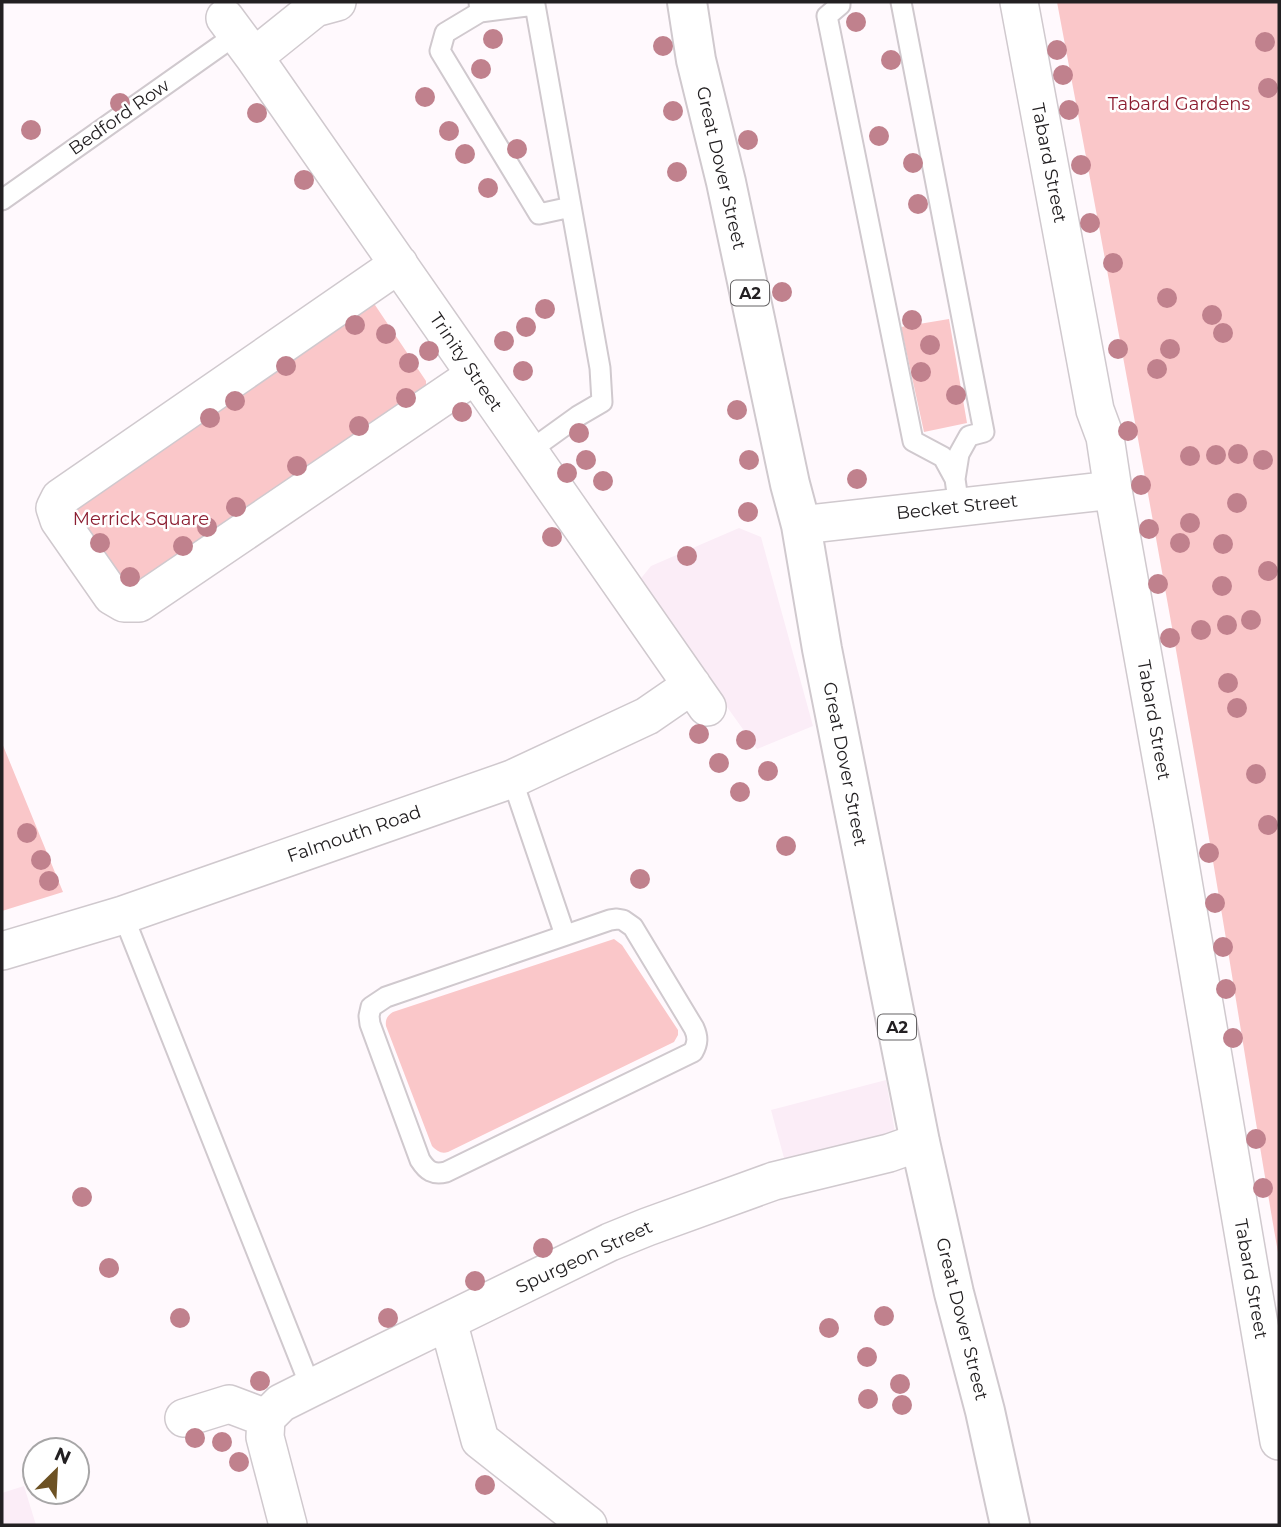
<svg xmlns="http://www.w3.org/2000/svg" width="1281" height="1527" font-family="Montserrat,sans-serif">
<rect width="100%" height="100%" fill="#fff9fd"/>
<path fill="#fbedf7" d="M739 528 761 537 813 726 757 749 638 582 651 566Z
M886 1080 896 1138 787 1169 771 1110Z
M24 1486 36 1525H2V1493Z"/>
<path fill="#fac7c9" d="M1057 2H1279V1258C1253 1111 1231 963 1205 815 1158 544 1108 273 1057 2Z
M370 303 375 305 426 381V386L423 390 127 590 70 504Z
M949 319 967 423 924 432 901 327Z
M2 743 63 892 2 911Z
M614 939 622 945 678 1030V1035L674 1042 448 1152C441 1154 437 1151 432 1146L386 1026C385 1019 388 1015 393 1012Z"/>
<g fill="none" stroke-linecap="round" stroke-linejoin="round">
<g stroke="#d0c9ce" stroke-width="23">
<path id="service" d="M479 2 480 12 535 5 600 368 602 402 578 416 528 452
M840 2V5L827 16 913 441 943 457 955 479 959 507
M901 2 984 432 969 436 959 454 955 479
M480 12 445 33 440 51 539 214 571 207
M2 200 237 34
M512 779 565 935
M123 915 311 1388
M617 919 623 920 633 927 694 1028C698 1037 698 1043 693 1052L446 1172C433 1175 427 1171 420 1160L370 1024 369 1016 371 1007 386 997 610 920Z"/>
</g>
<g stroke="#d0c9ce" stroke-width="40">
<path id="minor" d="M1019 2 1095 410 1105 437 1113 490 1173 823 1279 1441
M225 18 254 57 707 707
M254 57 315 8 337 2
M399 264 60 498 55 508 59 520 112 596 124 603H139L475 375
M801 525 1113 490
M2 951 123 915 512 779 647 716 692 685
M448 1321 480 1440 588 1525
M184 1418 229 1404 266 1418 265 1437 288 1525
M266 1418 281 1403 311 1388 610 1242 647 1227 774 1181 889 1153 920 1142"/>
</g>
<g stroke="#d0c9ce" stroke-width="42">
<path id="primary" d="M687 2 696 60 726 182 790 484 801 525 822 649 920 1142 954 1293 985 1411 1010 1525"/>
</g>
<use href="#service" stroke="#fff" stroke-width="19"/>
<use href="#minor" stroke="#fff" stroke-width="37"/>
<use href="#primary" stroke="#fff" stroke-width="38"/>
</g>
<g fill="#c0818d">
<circle cx="856" cy="22" r="10"/>
<circle cx="493" cy="39" r="10"/>
<circle cx="1265" cy="42" r="10"/>
<circle cx="663" cy="46" r="10"/>
<circle cx="1057" cy="50" r="10"/>
<circle cx="891" cy="60" r="10"/>
<circle cx="481" cy="69" r="10"/>
<circle cx="1063" cy="75" r="10"/>
<circle cx="1268" cy="88" r="10"/>
<circle cx="425" cy="97" r="10"/>
<circle cx="120" cy="103" r="10"/>
<circle cx="1069" cy="110" r="10"/>
<circle cx="673" cy="111" r="10"/>
<circle cx="257" cy="113" r="10"/>
<circle cx="31" cy="130" r="10"/>
<circle cx="449" cy="131" r="10"/>
<circle cx="879" cy="136" r="10"/>
<circle cx="748" cy="140" r="10"/>
<circle cx="517" cy="149" r="10"/>
<circle cx="465" cy="154" r="10"/>
<circle cx="913" cy="163" r="10"/>
<circle cx="1081" cy="165" r="10"/>
<circle cx="677" cy="172" r="10"/>
<circle cx="304" cy="180" r="10"/>
<circle cx="488" cy="188" r="10"/>
<circle cx="918" cy="204" r="10"/>
<circle cx="1090" cy="223" r="10"/>
<circle cx="1113" cy="263" r="10"/>
<circle cx="782" cy="292" r="10"/>
<circle cx="1167" cy="298" r="10"/>
<circle cx="545" cy="309" r="10"/>
<circle cx="1212" cy="315" r="10"/>
<circle cx="912" cy="320" r="10"/>
<circle cx="355" cy="325" r="10"/>
<circle cx="526" cy="327" r="10"/>
<circle cx="1223" cy="333" r="10"/>
<circle cx="386" cy="334" r="10"/>
<circle cx="504" cy="341" r="10"/>
<circle cx="930" cy="345" r="10"/>
<circle cx="1118" cy="349" r="10"/>
<circle cx="1170" cy="349" r="10"/>
<circle cx="429" cy="351" r="10"/>
<circle cx="409" cy="363" r="10"/>
<circle cx="286" cy="366" r="10"/>
<circle cx="1157" cy="369" r="10"/>
<circle cx="523" cy="371" r="10"/>
<circle cx="921" cy="372" r="10"/>
<circle cx="956" cy="395" r="10"/>
<circle cx="406" cy="398" r="10"/>
<circle cx="235" cy="401" r="10"/>
<circle cx="737" cy="410" r="10"/>
<circle cx="462" cy="412" r="10"/>
<circle cx="210" cy="418" r="10"/>
<circle cx="359" cy="426" r="10"/>
<circle cx="1128" cy="431" r="10"/>
<circle cx="579" cy="433" r="10"/>
<circle cx="1238" cy="454" r="10"/>
<circle cx="1216" cy="455" r="10"/>
<circle cx="1190" cy="456" r="10"/>
<circle cx="586" cy="460" r="10"/>
<circle cx="749" cy="460" r="10"/>
<circle cx="1263" cy="460" r="10"/>
<circle cx="297" cy="466" r="10"/>
<circle cx="567" cy="473" r="10"/>
<circle cx="857" cy="479" r="10"/>
<circle cx="603" cy="481" r="10"/>
<circle cx="1141" cy="485" r="10"/>
<circle cx="1237" cy="503" r="10"/>
<circle cx="236" cy="507" r="10"/>
<circle cx="748" cy="512" r="10"/>
<circle cx="1190" cy="523" r="10"/>
<circle cx="207" cy="527" r="10"/>
<circle cx="1149" cy="529" r="10"/>
<circle cx="552" cy="537" r="10"/>
<circle cx="100" cy="543" r="10"/>
<circle cx="1180" cy="543" r="10"/>
<circle cx="1223" cy="544" r="10"/>
<circle cx="183" cy="546" r="10"/>
<circle cx="687" cy="556" r="10"/>
<circle cx="1268" cy="571" r="10"/>
<circle cx="130" cy="577" r="10"/>
<circle cx="1158" cy="584" r="10"/>
<circle cx="1222" cy="586" r="10"/>
<circle cx="1251" cy="620" r="10"/>
<circle cx="1227" cy="625" r="10"/>
<circle cx="1201" cy="630" r="10"/>
<circle cx="1170" cy="638" r="10"/>
<circle cx="1228" cy="683" r="10"/>
<circle cx="1237" cy="708" r="10"/>
<circle cx="699" cy="734" r="10"/>
<circle cx="746" cy="740" r="10"/>
<circle cx="719" cy="763" r="10"/>
<circle cx="768" cy="771" r="10"/>
<circle cx="1256" cy="774" r="10"/>
<circle cx="740" cy="792" r="10"/>
<circle cx="1268" cy="825" r="10"/>
<circle cx="27" cy="833" r="10"/>
<circle cx="786" cy="846" r="10"/>
<circle cx="1209" cy="853" r="10"/>
<circle cx="41" cy="860" r="10"/>
<circle cx="640" cy="879" r="10"/>
<circle cx="49" cy="881" r="10"/>
<circle cx="1215" cy="903" r="10"/>
<circle cx="1223" cy="947" r="10"/>
<circle cx="1226" cy="989" r="10"/>
<circle cx="1233" cy="1038" r="10"/>
<circle cx="1256" cy="1139" r="10"/>
<circle cx="1263" cy="1188" r="10"/>
<circle cx="82" cy="1197" r="10"/>
<circle cx="543" cy="1248" r="10"/>
<circle cx="109" cy="1268" r="10"/>
<circle cx="475" cy="1281" r="10"/>
<circle cx="884" cy="1316" r="10"/>
<circle cx="180" cy="1318" r="10"/>
<circle cx="388" cy="1318" r="10"/>
<circle cx="829" cy="1328" r="10"/>
<circle cx="867" cy="1357" r="10"/>
<circle cx="260" cy="1381" r="10"/>
<circle cx="900" cy="1384" r="10"/>
<circle cx="868" cy="1399" r="10"/>
<circle cx="902" cy="1405" r="10"/>
<circle cx="195" cy="1438" r="10"/>
<circle cx="222" cy="1442" r="10"/>
<circle cx="239" cy="1462" r="10"/>
<circle cx="485" cy="1485" r="10"/>
</g>
<g text-anchor="middle" stroke-width="5" stroke-linejoin="round" paint-order="stroke">
<g fill="#fff" stroke="#656364" stroke-width="2">
<rect x="731" y="280.5" width="38" height="25" rx="5"/>
<rect x="878" y="1014.5" width="38" height="25" rx="5"/>
</g>
<g font-size="16" font-weight="bold" fill="#232022">
<text x="750" y="299">A2</text>
<text x="897" y="1033">A2</text>
</g>
<g font-size="18" fill="#8c1e31" stroke="#fff">
<text x="1179" y="110">Tabard Gardens</text>
<text x="141" y="525">Merrick Square</text>
</g>
<g font-size="18" fill="#232022" stroke="#fff">
<text transform="translate(119 117) rotate(-35)" y="6">Bedford Row</text>
<text transform="translate(1049 163) rotate(79)" y="6">Tabard Street</text>
<text transform="translate(721 168) rotate(77)" y="6">Great Dover Street</text>
<text transform="translate(466 362) rotate(56)" y="6">Trinity Street</text>
<text transform="translate(957 507) rotate(-6)" y="6">Becket Street</text>
<text transform="translate(1154 720) rotate(80)" y="6">Tabard Street</text>
<text transform="translate(845 764) rotate(79)" y="6">Great Dover Street</text>
<text transform="translate(354 834) rotate(-19)" y="6">Falmouth Road</text>
<text transform="translate(584 1257) rotate(-25)" y="6">Spurgeon Street</text>
<text transform="translate(1251 1279) rotate(80)" y="6">Tabard Street</text>
<text transform="translate(962 1319) rotate(76)" y="6">Great Dover Street</text>
</g>
</g>
<rect width="1281" height="1527" fill="none" stroke="#232022" stroke-width="7"/>
<g transform="translate(56 1471) rotate(24)"><circle r="33" fill="#ffffff" stroke="#a7a6a7" stroke-width="2"/>
<path d="M0-5L12 26L0 18L-12 26Z" fill="#6d5224"/>
<text y="-10" font-size="19" font-weight="bold" text-anchor="middle" fill="#232022">N</text>
</g>
</svg>
